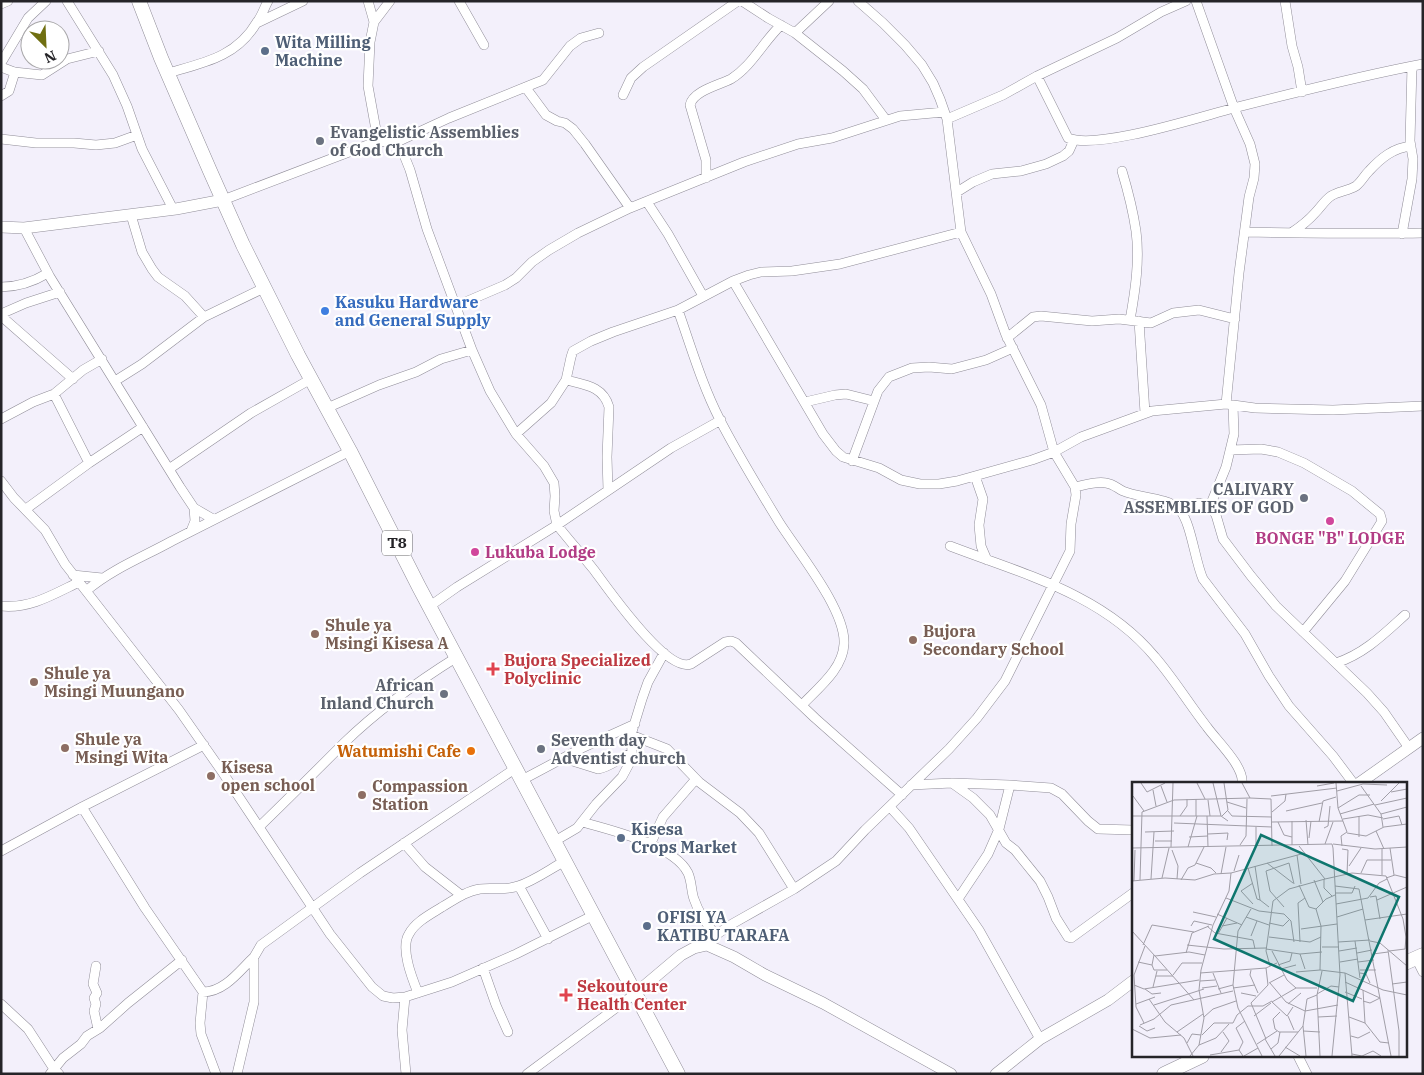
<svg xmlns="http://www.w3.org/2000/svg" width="1424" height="1075" font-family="'IBM Plex Serif',serif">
<rect width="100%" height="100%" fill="#f3f0fb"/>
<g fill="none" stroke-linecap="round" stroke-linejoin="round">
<g stroke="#908d98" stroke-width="10">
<path id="minor" d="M67 1 113 75 127 106 142 149 173 209
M368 1 374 22 370 42 368 86 378 141
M459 1 484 45
M742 1 768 18 795 33 843 71 863 89 886 120
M1196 1 1234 108 1250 144 1255 164 1254 178 1249 197 1239 273 1226 404
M1285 1 1292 46 1298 67 1302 92
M1 4 8 1
M374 22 390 1
M257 23 303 1
M795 33 829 1
M1 63 28 18 46 1
M1 67 14 72 42 75 67 59 99 51
M168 73C203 63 237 57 257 22 262 16 264 8 268 1
M1037 76 1068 138C1098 150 1199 117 1234 108 1297 92 1359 76 1423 64
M526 88 546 115 557 121 565 123 573 129 585 144 630 208
M623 95 631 78 643 67 738 1
M1 96 9 91 15 72
M947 119 1003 95 1037 76 1117 38 1161 12 1186 1
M1 139 36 143H74L96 145 115 143 137 135
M395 143 449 118 543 80 570 46 581 38 599 33
M1122 171C1128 191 1133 211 1136 231 1140 260 1135 292 1130 320
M706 178V160L690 105C693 91 719 85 731 79 752 66 763 42 781 25
M957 192 973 182 992 174 1021 171 1046 164 1063 156 1069 151 1074 140
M223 200 378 141 395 143 404 155 410 170 427 229 472 350 490 391 516 434 544 466 554 483 555 496 554 511 557 525C569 540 582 555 594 570 609 590 666 673 691 664L725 642 731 641 736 643 815 718 902 795
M647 202 668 234 703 296
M131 215 142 252 152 269 158 277 185 296 204 317
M24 228 50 277 180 487 194 508 213 519
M1245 232C1304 233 1364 234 1423 233
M1291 233C1300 227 1308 221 1315 213 1321 207 1324 201 1331 196 1339 191 1348 191 1356 186 1361 182 1364 176 1369 171 1381 158 1393 148 1411 146
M1402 234 1412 179 1413 159 1410 141 1412 66
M733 281 823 434 836 451 843 457 879 468 901 480 920 484H939L957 481 1032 460 1054 452 1081 437 1152 411 1226 404 1255 408 1333 410 1423 406
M1 287C19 287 33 282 48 273
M456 306 505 285 516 278 532 262 549 250 578 233 630 208 744 162 798 144 832 138 900 116 944 112
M678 310C691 347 702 385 720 420 738 455 759 489 779 522 798 552 846 610 844 644 843 669 818 688 802 705
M1 314 26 303 60 292
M1 316 73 379
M1139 321 1145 413
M1007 338 1033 317 1041 316 1092 321 1119 319 1151 323 1173 313 1199 310 1235 319
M566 380C585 385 603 386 609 407L607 457 608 490
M115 381 142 364 204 317 264 288
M54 394 89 463
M805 402 835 395 846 394 874 401
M327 408 379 385 416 372 441 359 472 350
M1 419 33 402 54 394 83 370 102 359
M516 434 551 403 566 380 571 357 573 351 591 341 613 332 678 310 733 281 749 275 761 272 792 271 840 264 961 232
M1230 450 1261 449 1278 452 1304 463 1352 491 1380 514 1382 521 1345 581 1303 632
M852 461 878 391 889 377 912 368 929 367 952 369 986 360 1013 348
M169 469 251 413 311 379
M975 476 983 499 979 525 981 546 987 560
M1 481 14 498 45 530 65 564 179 710 223 773 330 934 372 987 383 996 393 998 405 997 452 982 516 954 594 915
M1075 487C1085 485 1096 481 1106 483 1113 484 1117 488 1123 491 1139 498 1166 497 1179 509 1191 521 1195 562 1203 579L1245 634 1269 676 1289 706 1333 756 1354 784
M1210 506 1226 467 1234 434 1233 405
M26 509 89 463 143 427
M1179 510 1199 503 1210 506 1216 515 1223 539 1251 576 1276 606 1367 693 1384 712 1409 748
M191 531 195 521 194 508
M950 546C1023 574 1103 594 1155 657 1174 679 1189 704 1207 727 1217 741 1245 767 1242 784
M73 575 102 578
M86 591C112 569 143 557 172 541 231 511 290 481 350 451
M1 606C30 609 54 594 79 582
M430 606 457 587 557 525 671 448 721 420
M1336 663C1364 654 1384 634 1405 615
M631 735 667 749 699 782 740 813 759 833 794 889
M563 758 598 769C611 767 620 757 632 753
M522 780 582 748 635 724
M952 783 973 798 990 815 1006 843 1015 850 1040 881 1048 897 1056 918 1068 937 1071 938 1133 893
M911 785 952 783 1010 785 1051 788 1062 794 1088 821 1098 829 1133 830
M82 807 145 908 203 992C225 992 240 970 254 957
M890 807 909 828 979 930 1040 1039
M582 822C611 830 674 845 688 873 692 882 691 891 694 899 699 914 706 924 716 935
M259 827C288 799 316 771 344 743 378 710 417 682 457 657
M555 841 577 828 596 804 622 777 629 764 632 753 631 735 642 699 648 682 664 653
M404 843 425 867 461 895
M650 845 663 817 696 779
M1 851 82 807 204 745
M519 886 548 939
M958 899 988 854 999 829 1010 785
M707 945 716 935 732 924 794 889 836 861 865 830 949 749 977 718 1005 681 1070 551 1071 524 1076 495 1075 487 1054 452 1041 405 1006 335 991 294 961 232 947 119 940 99 933 83 922 65 905 45 883 23 858 1
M1416 958 1423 972
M96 966 93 984 97 993 94 998 96 1004 94 1011 98 1029
M483 968 496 1005 508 1032
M203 992 200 1023 201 1034 216 1074
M418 993C412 978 400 948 409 934 415 922 431 914 442 907 454 900 466 891 480 889 493 887 505 891 518 886 534 881 550 869 565 861
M405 997 402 1030 406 1074
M1 1004 28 1029 54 1069 59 1074
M1298 1056 1307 1074
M50 1074 63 1058 81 1044 87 1036 100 1028 128 1003 182 960
M237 1074 254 1002V957L261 945 360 873 516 768
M527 1074 636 993"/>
</g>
<g stroke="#908d98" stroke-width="12">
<path id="tertiary" d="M1 227 24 228 176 209 223 200
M1358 784 1423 738
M636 993 681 955 694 948 707 945 734 957 765 975 823 1003 951 1074
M996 1074 1040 1039 1108 1000 1133 981"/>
</g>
<g stroke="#908d98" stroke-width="15">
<path id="primary" d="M139 1 161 58 210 171 243 245 298 355 350 451 419 587 678 1074"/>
</g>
<g stroke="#908d98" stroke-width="15">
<path id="trunk" d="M1405 963 1423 955
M1164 1074 1202 1056"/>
</g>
<use href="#minor" stroke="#fff" stroke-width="9"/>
<use href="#tertiary" stroke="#fff" stroke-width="11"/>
<use href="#primary" stroke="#fff" stroke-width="14"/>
<use href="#trunk" stroke="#fff" stroke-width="14"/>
</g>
<g fill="#5c6f8a" stroke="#fff" stroke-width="2">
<circle cx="265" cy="51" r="5"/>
<circle cx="621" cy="838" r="5"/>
<circle cx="647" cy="926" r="5"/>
</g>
<g fill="#6b7280" stroke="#fff" stroke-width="2">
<circle cx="320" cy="141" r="5"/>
<circle cx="1304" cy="498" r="5"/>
<circle cx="444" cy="694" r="5"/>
<circle cx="541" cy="749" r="5"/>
</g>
<circle fill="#3f7fe0" stroke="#fff" stroke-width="2" cx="325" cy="311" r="5"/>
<g fill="#d1479c" stroke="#fff" stroke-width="2">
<circle cx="1330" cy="521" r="5"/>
<circle cx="475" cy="552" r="5"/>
</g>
<g fill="#8d6e63" stroke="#fff" stroke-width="2">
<circle cx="315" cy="634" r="5"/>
<circle cx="913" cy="640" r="5"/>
<circle cx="34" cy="682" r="5"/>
<circle cx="65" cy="748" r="5"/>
<circle cx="211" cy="776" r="5"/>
<circle cx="362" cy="795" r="5"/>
</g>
<g fill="#e0444e" stroke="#fff" stroke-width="2">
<path d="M490.5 661.5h5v5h5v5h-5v5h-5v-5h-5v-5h5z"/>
<path d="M563.5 987.5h5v5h5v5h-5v5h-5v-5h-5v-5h5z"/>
</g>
<circle fill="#e8710a" stroke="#fff" stroke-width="2" cx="471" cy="751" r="5"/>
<g text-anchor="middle" stroke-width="4.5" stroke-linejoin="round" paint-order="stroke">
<rect fill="#fff" stroke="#666668" stroke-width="1" x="382" y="530.5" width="30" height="25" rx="4"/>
<g font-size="15" font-weight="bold" fill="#252428">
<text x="397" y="548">T8</text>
</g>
<g font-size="16" font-weight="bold" fill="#4e5e75" stroke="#fff" text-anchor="start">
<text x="275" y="48">Wita Milling<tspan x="275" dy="18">Machine</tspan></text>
<text x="631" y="835">Kisesa<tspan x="631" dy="18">Crops Market</tspan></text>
<text x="657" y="923">OFISI YA<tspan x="657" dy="18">KATIBU TARAFA</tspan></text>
</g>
<g font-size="16" font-weight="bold" fill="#5b616d" stroke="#fff" text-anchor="start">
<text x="330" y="138">Evangelistic Assemblies<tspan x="330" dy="18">of God Church</tspan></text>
<text x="1294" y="495" text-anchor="end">CALIVARY<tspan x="1294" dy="18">ASSEMBLIES OF GOD</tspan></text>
<text x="434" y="691" text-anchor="end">African<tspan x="434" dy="18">Inland Church</tspan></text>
<text x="551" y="746">Seventh day<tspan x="551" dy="18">Adventist church</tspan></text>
</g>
<g font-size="16" font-weight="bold" fill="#366cbe" stroke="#fff" text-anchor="start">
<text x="335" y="308">Kasuku Hardware<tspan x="335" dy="18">and General Supply</tspan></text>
</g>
<g font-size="16" font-weight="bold" fill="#b23c85" stroke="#fff">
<text x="1330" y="544">BONGE "B" LODGE</text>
<text x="485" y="558" text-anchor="start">Lukuba Lodge</text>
</g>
<g font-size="16" font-weight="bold" fill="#785e54" stroke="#fff" text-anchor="start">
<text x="325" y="631">Shule ya<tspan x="325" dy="18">Msingi Kisesa A</tspan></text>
<text x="923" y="637">Bujora<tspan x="923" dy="18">Secondary School</tspan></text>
<text x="44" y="679">Shule ya<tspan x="44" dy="18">Msingi Muungano</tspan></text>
<text x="75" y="745">Shule ya<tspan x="75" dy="18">Msingi Wita</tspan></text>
<text x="221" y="773">Kisesa<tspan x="221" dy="18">open school</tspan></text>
<text x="372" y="792">Compassion<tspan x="372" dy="18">Station</tspan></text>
</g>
<g font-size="16" font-weight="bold" fill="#be3a42" stroke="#fff" text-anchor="start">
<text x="504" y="666">Bujora Specialized<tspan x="504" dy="18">Polyclinic</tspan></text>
<text x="577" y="992">Sekoutoure<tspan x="577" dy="18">Health Center</tspan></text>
</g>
<g font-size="16" font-weight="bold" fill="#c56008" stroke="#fff" text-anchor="end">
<text x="461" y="757">Watumishi Cafe</text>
</g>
</g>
<g transform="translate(1132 782)">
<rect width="275" height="275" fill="#f3f0fb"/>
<path fill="none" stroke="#a19ea7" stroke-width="1" d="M9 1 15 10 33 1M65 1 73 17M81 1 89 34M110 1 118 16 139 17 140 64M204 1 206 26 215 50 209 54 210 64M29 4 35 20M185 4 202 1M229 4 249 32 251 45M21 8 24 24M205 9 231 2 255 3M259 10 275 7M1 14 12 29M139 14 205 6M64 17V34M76 18 78 34M249 19 267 1M95 20 114 26M243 23 275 16M206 26 227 13H238M96 29 100 34 140 35M154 29 190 21M140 30 153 19 154 12M208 32 242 22M249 32 275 25M0 34H89L96 39M48 34 55 24V17M75 34 76 65M90 34 96 28 92 1M211 37 236 33 251 36M251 37 267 34 270 43M174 38 176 63M160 39V63M140 40 211 39M146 40 152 53 160 55M187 40 191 19 204 15M42 41 140 45M124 45V64M192 46 196 44 198 24M244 49 252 67M13 50 42 49M215 51 234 54 252 45 275 42M76 52 96 51 95 58M57 55 76 54M227 55V34M177 56 179 39M23 59H40M193 62 201 40M201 62 243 67 275 65M108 63 114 54 115 17M167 64 193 97 220 91 254 94 271 137 274 155 273 167 257 169M39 65 41 1M56 65 65 34M0 66 200 62 201 66M258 66 262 93M210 67 216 68 215 92M40 68 46 84 45 97M165 73 169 102M64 81 79 86 84 91M135 81 161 101M123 84 128 118 137 125M217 84 229 66M116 86 125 117 128 118M102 89 107 73M229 91 235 78H259M89 92 94 65M250 93V67M30 96 37 66M254 96 263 93 275 96M19 97 22 50M192 97V106L200 114M8 98 10 30 42 18 118 16M49 98 56 86 63 83 72 65M182 98 191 120M0 99 33 96 63 98 82 92 99 91M2 99 3 68M167 103 177 125 184 127 189 144 188 188 213 191 251 208 275 213M203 104 227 107 259 274M204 111H220L223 104M238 115 244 114 248 137M94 116 127 129 152 132 159 139 162 160M245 118 275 105M121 122 109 109 121 101M204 122 236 116 247 101 255 97M152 125 138 109 134 89 157 81 162 102M119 127 106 149 101 203 106 226 130 274M184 127 194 117 203 113M61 130 84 135M85 132 110 143M114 135 137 143M205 135 231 127M233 138 275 132M137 141 151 144 158 137M59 144 62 139 80 143M75 144 83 151 121 158 123 167M90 144 105 141M169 147 205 142M0 149 23 174 57 170 73 173M86 152 95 136M119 154 125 139M137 155 178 160 189 155M223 159 228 196M238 159 248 161 275 184M168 160 166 121 173 116M206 160 238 158M11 163 20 143 62 150M55 163 92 167 134 166M190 165H207M134 167 168 172 190 170M256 168 267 249V274M140 169 155 198 164 206H185M207 169 225 166M54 171 60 151 77 144M225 171 240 168M168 172 173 187M241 172 256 170M23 174 62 218M6 180 20 183 22 173M208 180 226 177M226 180 242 178M20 183 22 188H35M146 183 158 179 160 171M138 184 134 169 141 119 157 107 193 97M149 187 164 183M119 188 118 193 126 211M228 188H244M164 190 188 188M68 191 134 186M81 191 89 211M213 191 220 274M228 191 234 192 238 201M41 193 50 181H70M24 194H41M68 199 83 198M213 200 248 216M137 201 152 193M138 201 154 220 173 229M260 202 275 200M2 203 12 207 67 198M21 205 25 189M70 206 85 204M101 206 123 203M13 207 20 212 29 211M86 207 101 203M231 208 233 241M213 210 230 217M109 211 124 214M185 212 199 204 207 205M185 213 188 274M17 217 33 240 52 256 61 274M231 219 238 221 248 216M4 222 23 215M156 222 169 211M22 223 72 207M161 225 155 234 140 220 164 206M173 229 206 223M148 230 141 237 143 247 147 250H166M122 234 139 221M156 234 162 248M72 235 81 227 104 219M186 235 205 234M217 235 233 241 248 260 257 261M12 241 4 225 2 193 13 164M8 243 22 237 39 223 101 209M7 244 15 249 23 246M171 244 174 274M0 247 18 256 49 253M171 249 188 250M45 250 71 232M70 253 82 241H101L105 233 116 224H131L140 219M219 254 226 256 238 250M133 257 143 274M134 257 119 221 136 203 134 186 145 181M55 261 60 252 69 253M125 262 145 249M67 263 84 256 97 242M153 265 168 274M139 267 146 261 148 250M89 270 97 259 91 250M220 272 230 274 241 269 249 274M78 273 107 268M58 274 67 263 72 236 67 208 69 188 81 143 97 109 99 91 173 71M111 274 107 268 111 260 104 246 113 239M112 274 126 266M147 274 171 244 175 217 185 213 190 189M200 274 208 193 201 66"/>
<path fill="#0f766e" fill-opacity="0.15" stroke="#0f766e" stroke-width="2.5" d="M129 53 267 115 221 219 82 157Z"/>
<rect width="275" height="275" fill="none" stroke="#252428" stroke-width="2.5"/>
</g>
<rect width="1424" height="1075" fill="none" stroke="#252428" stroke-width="5"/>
<g transform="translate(45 45) rotate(156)"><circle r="24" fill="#ffffff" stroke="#a8a7a9"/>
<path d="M0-4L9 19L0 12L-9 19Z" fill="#706f11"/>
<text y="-8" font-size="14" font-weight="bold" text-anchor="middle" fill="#252428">N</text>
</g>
</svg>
